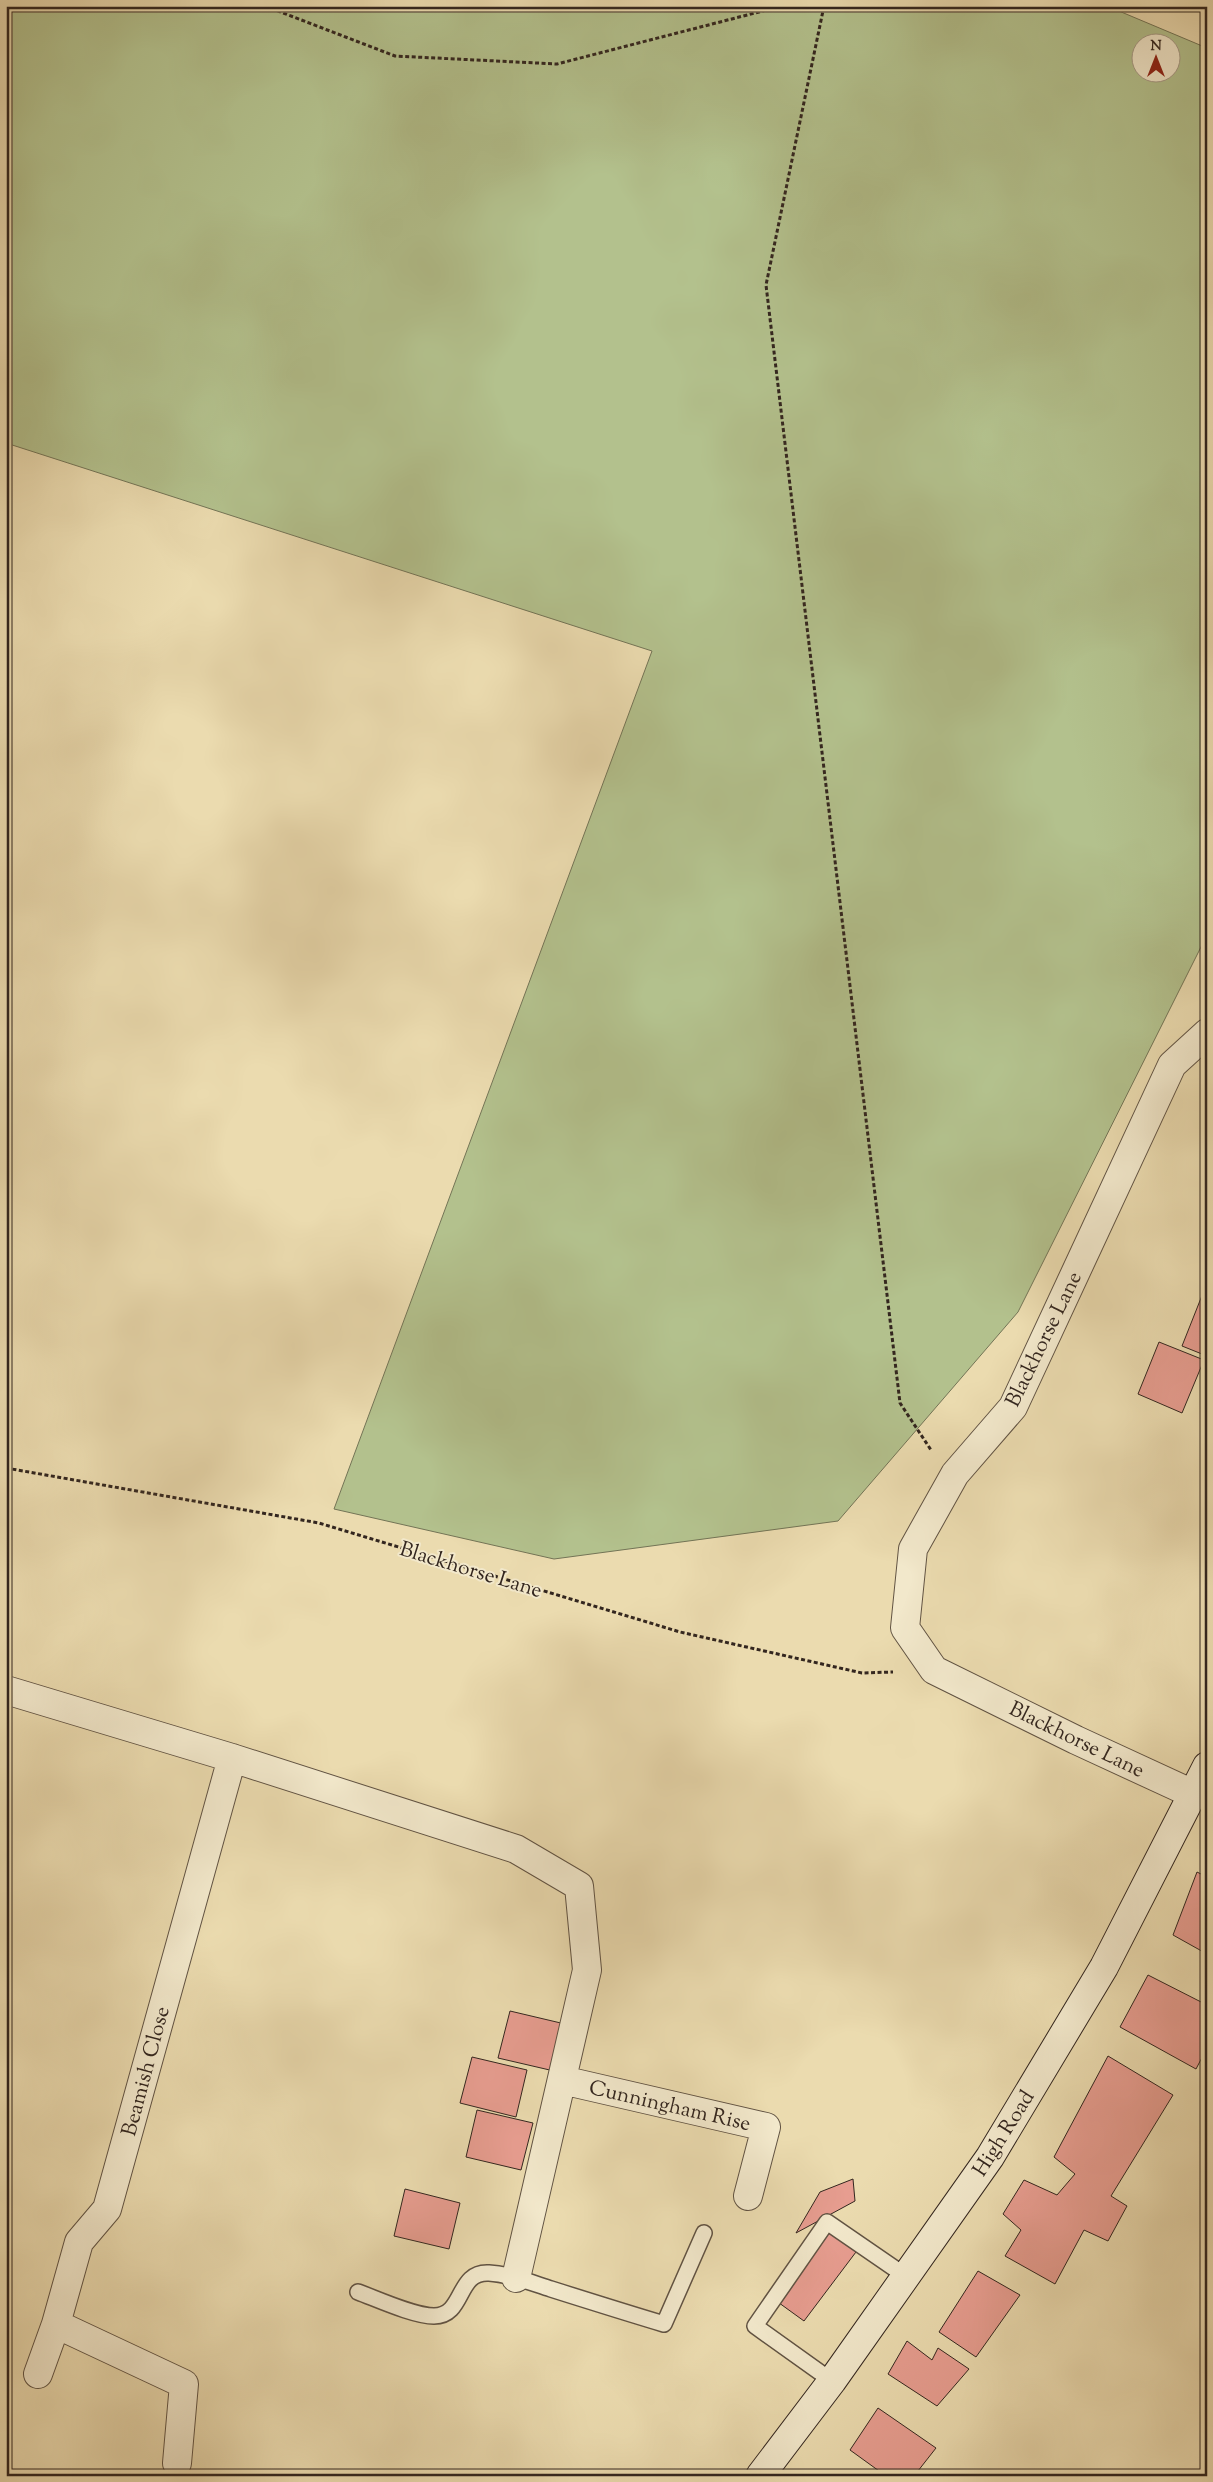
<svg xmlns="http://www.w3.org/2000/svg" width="1213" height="2482" font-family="'Sorts Mill Goudy',serif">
<rect width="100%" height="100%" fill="#ebdbaf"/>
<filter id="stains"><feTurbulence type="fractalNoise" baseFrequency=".004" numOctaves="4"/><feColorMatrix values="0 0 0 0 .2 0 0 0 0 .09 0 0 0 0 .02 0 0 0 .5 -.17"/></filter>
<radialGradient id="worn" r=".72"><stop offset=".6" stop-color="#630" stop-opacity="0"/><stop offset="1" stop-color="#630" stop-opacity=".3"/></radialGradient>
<path fill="#b3c18d" stroke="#737456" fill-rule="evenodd" d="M6 6H1107L1207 48V935L1018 1312 838 1521 554 1559 334 1509 652 651 6 443ZM1140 42H1170V72H1140Z"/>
<path fill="#e79d90" stroke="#33261f" d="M1203 1293 1207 1295V1356L1182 1346Z
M1159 1342 1204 1360 1182 1413 1138 1394Z
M1197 1872 1207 1877V1954L1173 1935Z
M1148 1975 1207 2005V2048L1196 2069 1120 2027Z
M510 2011 565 2024 554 2071 498 2058Z
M1108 2056 1173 2095 1111 2196 1127 2206 1108 2241 1084 2230 1055 2284 1005 2256 1021 2230 1003 2214 1024 2180 1057 2195 1075 2174 1054 2157Z
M472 2057 527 2070 516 2117 460 2103Z
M477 2110 533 2123 521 2170 466 2157Z
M853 2179 855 2201 796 2233 820 2192Z
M405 2189 460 2203 449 2249 394 2236Z
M830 2227 859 2248 804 2321 775 2300Z
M978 2271 1020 2295 976 2357 939 2332Z
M907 2341 932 2360 938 2348 969 2369 937 2406 888 2374Z
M878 2408 936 2448 914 2476H886L850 2450Z"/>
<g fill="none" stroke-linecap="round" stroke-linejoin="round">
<g stroke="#615343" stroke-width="18">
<path id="lane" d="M358 2292C377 2299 414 2316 434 2316 465 2316 456 2271 489 2273 510 2274 532 2283 551 2289 589 2301 627 2313 664 2324L704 2233
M832 2381 755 2326 827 2222 907 2277"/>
</g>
<g stroke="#615343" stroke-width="30">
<path id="street" d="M6 1690 232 1758 516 1849 579 1886 587 1970 516 2278
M1193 1794 1076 1740 934 1670 905 1628 913 1549 955 1474 1013 1407 1172 1065 1207 1033
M562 2080 766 2127 748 2196
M56 2324 184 2384 177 2463
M38 2374 56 2324 79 2242 107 2209 232 1758"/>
</g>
<g stroke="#33261f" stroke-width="30">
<path id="secondary" d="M760 2476 832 2381 990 2157 1104 1967 1207 1766"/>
</g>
<path stroke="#33261f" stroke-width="3" stroke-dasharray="4 2.5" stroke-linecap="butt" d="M265 6 395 56 557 64 782 6
M824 6 766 285 900 1403 931 1450
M6 1468 319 1523 680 1632 862 1673 893 1672"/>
<use href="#lane" stroke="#f2e8cb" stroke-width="15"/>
<use href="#street" stroke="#f2e8cb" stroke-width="28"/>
<use href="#secondary" stroke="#f2e8cb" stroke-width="28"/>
</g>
<g text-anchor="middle" stroke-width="4" stroke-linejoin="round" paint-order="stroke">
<g font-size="21" fill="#33261f" stroke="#f2e8cb">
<text transform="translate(1043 1339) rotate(-64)" y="7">Blackhorse Lane</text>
<text transform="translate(471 1569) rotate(17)" y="7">Blackhorse Lane</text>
<text transform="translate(1077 1739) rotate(26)" y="7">Blackhorse Lane</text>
<text transform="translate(145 2071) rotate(-75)" y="7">Beamish Close</text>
<text transform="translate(670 2105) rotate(13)" y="7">Cunningham Rise</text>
<text transform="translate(1003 2133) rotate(-58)" y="7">High Road</text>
</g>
</g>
<rect width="1213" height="2482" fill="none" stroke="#ebdbaf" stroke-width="25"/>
<rect x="8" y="8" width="1198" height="2467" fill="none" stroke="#33261f" stroke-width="2.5"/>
<rect x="12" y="12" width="1188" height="2457" fill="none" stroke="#33261f"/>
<g transform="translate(1156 58)"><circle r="24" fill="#f2e8cb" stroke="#a69a86"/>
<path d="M0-4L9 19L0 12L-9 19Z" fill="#8f2418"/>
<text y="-8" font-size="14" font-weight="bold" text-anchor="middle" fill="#33261f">N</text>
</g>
<rect width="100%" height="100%" filter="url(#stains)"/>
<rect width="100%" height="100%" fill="url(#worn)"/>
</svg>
